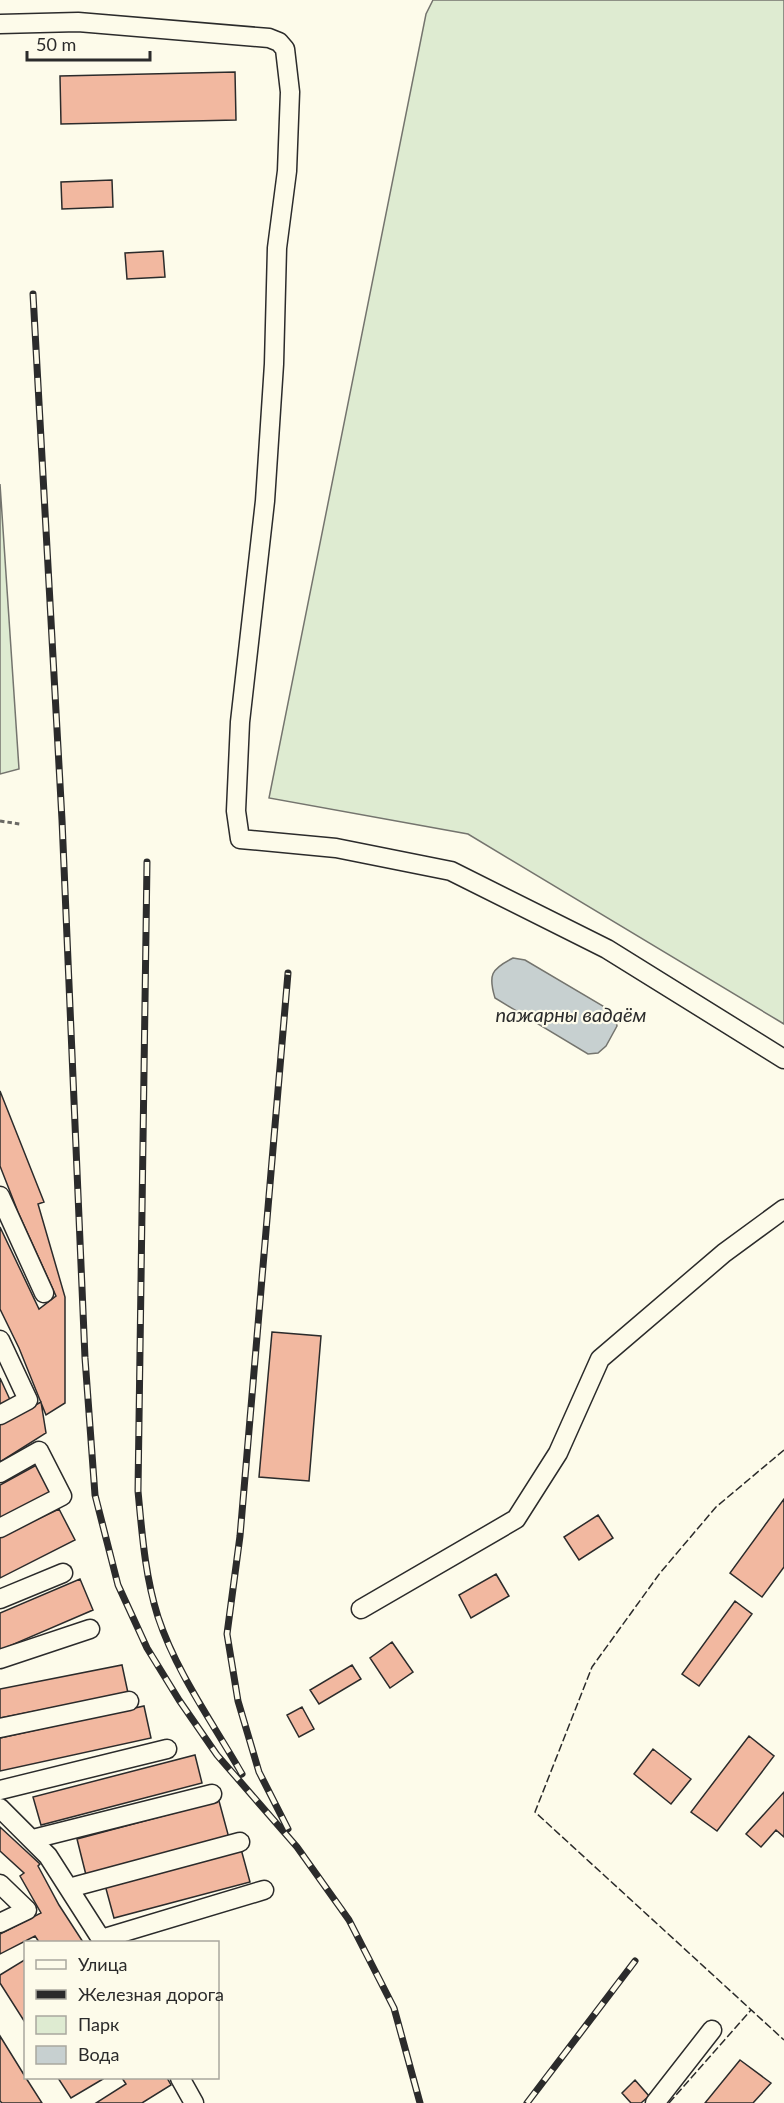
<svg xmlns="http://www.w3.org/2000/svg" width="784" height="2103" font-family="Lato,sans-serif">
<rect width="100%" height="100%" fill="#fdfbea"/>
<path fill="#deebd1" stroke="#74746e" stroke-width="1.5" d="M433 0H784V1024L468 834 269 798 426 14Z
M0 484 19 769 0 774Z"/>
<path fill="#c7d0d0" stroke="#74746e" stroke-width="1.5" d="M513 958 525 960 603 1006 615 1017 617 1026 606 1046 598 1053 588 1054 495 998C488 975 491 969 513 958Z"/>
<path fill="#f2b8a0" stroke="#2b2b2b" stroke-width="1.5" d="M235 72 236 120 61 124 60 76Z
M112 180 113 207 62 209 61 182Z
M163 251 165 277 127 279 125 253Z
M0 1091 44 1202 38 1204 65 1297V1403L46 1415 19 1348 0 1309V1227L39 1309 56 1296 18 1212 0 1166Z
M272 1332 321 1336 309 1481 259 1477Z
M0 1378 12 1404 0 1409Z
M41 1402 46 1433 0 1462V1424Z
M42 1462 53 1491 0 1522V1485Z
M784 1499V1567L762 1597 730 1573Z
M59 1509 75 1540 0 1578V1537Z
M598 1515 613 1538 579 1560 564 1537Z
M496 1574 509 1596 471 1618 459 1595Z
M80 1579 93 1610 0 1650V1613Z
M735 1601 752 1614 699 1686 682 1674Z
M392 1642 413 1672 390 1688 370 1658Z
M122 1665 128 1693 0 1718V1689Z
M352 1665 361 1679 319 1704 310 1690Z
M144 1706 151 1738 0 1771V1738Z
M302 1707 314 1729 299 1737 287 1715Z
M749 1736 774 1756 717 1831 691 1812Z
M653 1749 691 1779 671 1804 634 1774Z
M195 1755 202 1783 41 1825 33 1797Z
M784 1792V1837L776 1830 761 1847 746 1834Z
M219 1801 229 1838 86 1875 77 1839Z
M0 1827 40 1864 38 1866 59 1905 83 1942H39L35 1936 0 1954V1934L41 1913 20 1876 24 1873 0 1851Z
M241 1849 250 1882 114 1918 105 1885Z
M26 1959V2024L0 1983V1975Z
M0 2036 26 2078 42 2103H2L0 2101Z
M740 2060 771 2083 753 2103H705Z
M58 2078H102L103 2079 71 2098Z
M122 2078H167L171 2085 142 2103H96L126 2084Z
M635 2080 649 2096 641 2103H631L622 2093Z"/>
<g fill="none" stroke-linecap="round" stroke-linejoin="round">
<g stroke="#2b2b2b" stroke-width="21">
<path id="minor" d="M0 24 78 22 269 38 279 42 285 49 290 92 287 171 277 248 274 364 265 501 240 722 236 811 240 839 336 848 451 871 607 949 784 1059
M0 1196 44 1293
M0 1340 28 1400 0 1415
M0 1473 39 1451 62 1496 0 1528
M0 1599 63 1573
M361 1609 516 1519 558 1453 600 1359 724 1253 784 1209
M0 1659 90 1629
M0 1728 129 1701
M0 1790 167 1749
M0 1808 48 1856 103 1942
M33 1839 212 1794
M0 1884 27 1910 0 1923
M69 1888 240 1842
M101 1939 264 1890
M180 2078 194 2103
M655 2103 712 2030"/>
</g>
<path stroke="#6a6964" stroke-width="3" stroke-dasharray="4.5 3" stroke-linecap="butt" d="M0 821 20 824"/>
<use href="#minor" stroke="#fdfbea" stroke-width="18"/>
<g stroke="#2b2b2b" stroke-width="7">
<path id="rail" d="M33 294 62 820 85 1358 95 1495 118 1585 147 1648 179 1700 217 1755 297 1847 349 1920 394 2008 420 2103
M147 862 138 1491C142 1533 145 1576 158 1617 177 1674 213 1723 242 1774
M288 1829 259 1772 238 1701 227 1634 240 1536 288 973
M527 2103 635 1961"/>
</g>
<use href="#rail" stroke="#fdfbea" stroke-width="4.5" stroke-dasharray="14" stroke-linecap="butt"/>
<path stroke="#2b2b2b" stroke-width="1.5" stroke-dasharray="8 3" stroke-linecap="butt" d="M784 1450 716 1507 660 1573 592 1667 535 1812 784 2040
M669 2103 751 2010"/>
</g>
<g text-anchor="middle" stroke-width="4.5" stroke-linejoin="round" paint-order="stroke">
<g font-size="20" font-style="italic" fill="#2b2b2b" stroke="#fdfbea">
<text x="571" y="1022">пажарны вадаём</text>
</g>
</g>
<rect x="24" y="1941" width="195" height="138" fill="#fdfbea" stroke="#a9a89e" stroke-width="1.5"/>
<rect x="36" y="1960" width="30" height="9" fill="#fdfbea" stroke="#a9a89e" stroke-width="1.5"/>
<text x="78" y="1971" font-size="18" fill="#2b2b2b">Улица</text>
<rect x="36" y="1990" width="30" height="9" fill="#2b2b2b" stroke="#a9a89e" stroke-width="1.5"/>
<text x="78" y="2001" font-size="18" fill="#2b2b2b">Железная дорога</text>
<rect x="36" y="2016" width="30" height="18" fill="#deebd1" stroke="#a9a89e" stroke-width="1.5"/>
<text x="78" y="2031" font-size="18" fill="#2b2b2b">Парк</text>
<rect x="36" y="2046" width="30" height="18" fill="#c7d0d0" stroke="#a9a89e" stroke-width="1.5"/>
<text x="78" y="2061" font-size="18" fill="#2b2b2b">Вода</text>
<path d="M27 51v9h123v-9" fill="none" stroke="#2b2b2b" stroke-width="3"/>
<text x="36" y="51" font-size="18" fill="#2b2b2b" stroke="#fdfbea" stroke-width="4.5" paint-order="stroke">50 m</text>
</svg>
